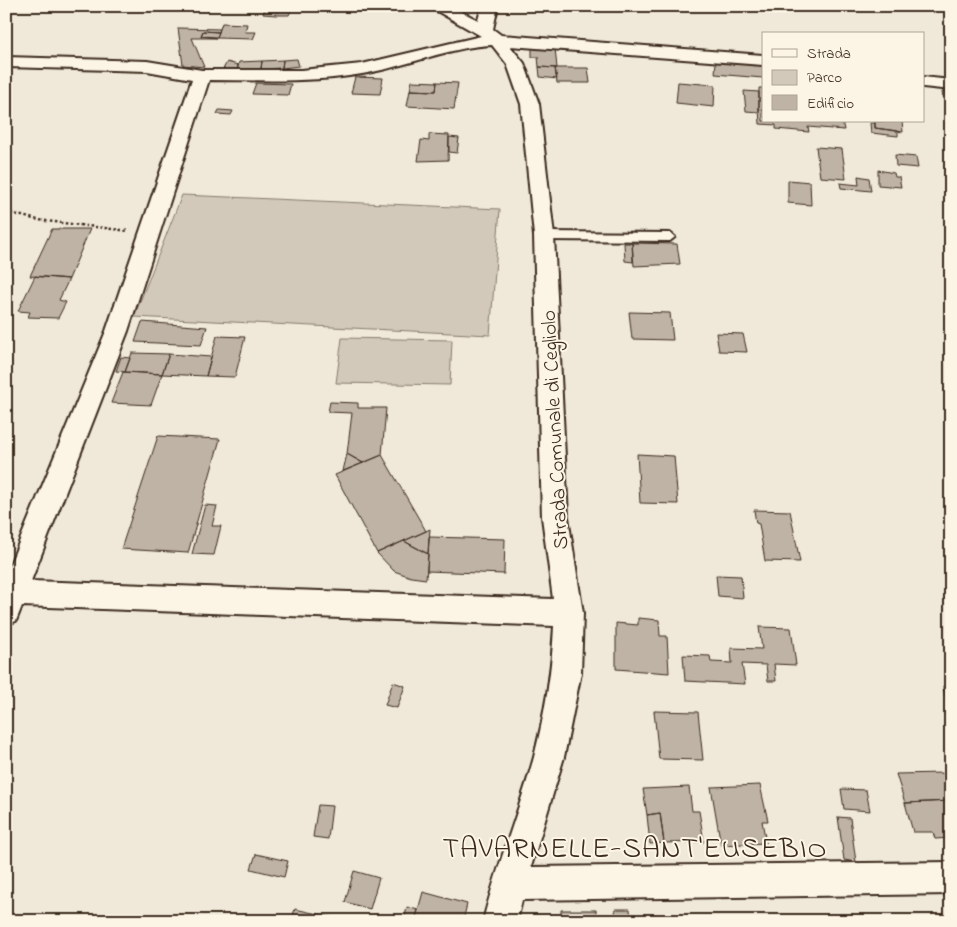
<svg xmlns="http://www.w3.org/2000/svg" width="957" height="927" font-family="'Indie Flower',sans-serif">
<rect width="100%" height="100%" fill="#f0e9d9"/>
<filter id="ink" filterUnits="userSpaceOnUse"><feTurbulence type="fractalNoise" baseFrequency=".02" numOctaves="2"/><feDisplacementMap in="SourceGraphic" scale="10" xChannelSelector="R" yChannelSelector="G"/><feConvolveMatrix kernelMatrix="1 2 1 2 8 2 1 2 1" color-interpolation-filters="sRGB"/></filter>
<g filter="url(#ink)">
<path fill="#d2c9ba" stroke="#867a6c" d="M182 195 500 209 490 335 134 317Z
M342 338 452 340 450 385 336 383Z"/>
<path fill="#beb3a4" stroke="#3b2a1e" d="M279 6H293L289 15H276Z
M265 8 278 9 276 15 263 14Z
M222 23 247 24 245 32H256L253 39 217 38Z
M178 28 220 29 219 32 203 31 201 36 217 38H192L204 67 183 65Z
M203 31 219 32 217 37 201 36Z
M532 48H555L557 68 539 67 538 57H532Z
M297 59 299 66 282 68 283 60Z
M283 60 282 68 261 69 262 61Z
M262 61 261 69 237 71 239 62Z
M716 61 763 65V78L715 74Z
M227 62 238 65 237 71H222Z
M539 67 555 68 557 79 540 77Z
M555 68H588L590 83H557Z
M355 77 383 78 380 94 351 93Z
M412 81 437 82 436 91 410 90Z
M437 82 458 83 454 109 407 106 410 90 436 91Z
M678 82 715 85 714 107 676 103Z
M256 83 291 84 288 95 252 94Z
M759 88H763V110L759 109Z
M744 91 759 92V112L746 111Z
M942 92 951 93V100L943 99Z
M759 109 763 110V121H842L844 130 808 127 809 132 776 129V125L760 124Z
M219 110 233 111 231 115 217 114Z
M875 121H902L903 132 875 128Z
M870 123H875V128L898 131V136L871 133Z
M429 134 449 135 448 160 418 161 421 140 429 141Z
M449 137 459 138 457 153 449 152Z
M816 147 842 149 846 179 820 177Z
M895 155 916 157 918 168 896 166Z
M878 170 894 173 895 177H899L901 187 878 185Z
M858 176 869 178 871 191 841 188 840 183 859 185Z
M788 180 810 182 811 205 788 203Z
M52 229H90L69 279 30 276Z
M624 243H632L633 262 625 261Z
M632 243 677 244 680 264 634 266Z
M35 276 69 279 59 300 66 302 58 318 28 317 30 312 18 311Z
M629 312 670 313 673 340 632 339Z
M142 322 207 327 201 345 135 342Z
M716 333 743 334 747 352 719 351Z
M217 336 245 337 235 377 206 376Z
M132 353 169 354 162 374 125 372Z
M169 354 211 357 206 376 162 374Z
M121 357 130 358 125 372 116 371Z
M123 372 162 374 151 405 111 403Z
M330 402 358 403V408H386L382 455 363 463 347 454 352 413 328 412Z
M158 436 220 439 188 553 121 549Z
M347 454 363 463 343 471Z
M637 454 674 456 678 504 640 503Z
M382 455 426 531 377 553 335 475Z
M205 505 217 506 212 526H221L214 555 192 554Z
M754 510 790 511 800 562 765 561 759 524 756 523Z
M430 529 428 554 404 541 426 531Z
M429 537 505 539 504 574 427 571Z
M404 541 428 554 426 579 411 577 394 571 377 553Z
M716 575 741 576 743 598 718 596Z
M638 618 659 620 660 636H667L669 673 616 669V623L638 625Z
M759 627 791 628 796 665 774 664 776 681H768L766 665 742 664 745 684 685 681 683 655 710 656 711 662 732 663 731 648 762 649Z
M393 682 405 686 397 708 385 705Z
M943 686 951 687V718H949Z
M654 711 698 712 703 760 659 759Z
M943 773 951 801 905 803 896 774Z
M760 785 768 821H762L766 843 721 845 711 787Z
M689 787 692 811H699L704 842 664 843 660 813 647 815 643 789Z
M841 789 866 790 870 811 844 809Z
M951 801V838L935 839 933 832H913L905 803Z
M318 805 332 806 328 839 313 837Z
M660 813 664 843 650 844 647 815Z
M838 817 850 818 856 862 844 860Z
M256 854 288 861 284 877 251 869Z
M354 871 379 878 370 909 345 902Z
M423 892 467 904 463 921H415Z
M407 907 418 910 415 921H404Z
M295 909 331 917 329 921H291Z
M615 909H630L631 921H616Z
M561 910H596L597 921H561Z"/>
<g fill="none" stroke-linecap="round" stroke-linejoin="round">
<g stroke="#3b2a1e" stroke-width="4">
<path id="service" d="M544 232 670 233 675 237 670 241 544 240 539 236Z"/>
</g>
<g stroke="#3b2a1e" stroke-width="4">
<path id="minor" d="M428 6H450L478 20 482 6H498L493 29 501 35 763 55V65L510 46 524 63 539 104 554 236 568 517 583 613 581 673 564 757 531 867 951 862V894L522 900 517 921H483C497 865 519 812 534 757 545 714 552 670 554 626L22 606 16 621 6 625V574L106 331 192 79 147 71 6 67V57L147 61 202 70H301L362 64 481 36ZM492 45 507 64 521 104 534 236 542 517 553 599 31 581 128 331 209 80C260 80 312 83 362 74 406 67 448 47 492 45Z
M923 77 951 80V90L923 87Z"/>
</g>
<path stroke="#3b2a1e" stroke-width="2.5" stroke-dasharray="2.5 2.5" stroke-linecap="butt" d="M6 212 38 220 129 231"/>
<use href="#service" fill="#fcf5e5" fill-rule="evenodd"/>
<use href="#minor" fill="#fcf5e5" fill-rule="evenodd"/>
</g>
</g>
<g text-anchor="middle" stroke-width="4" stroke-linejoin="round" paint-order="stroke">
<g font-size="21" fill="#3b2a1e" stroke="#fcf5e5">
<text transform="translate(554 430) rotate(-93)" y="7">Strada Comunale di Cegliolo</text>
</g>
<g font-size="29" letter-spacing="1" fill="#3b2a1e" stroke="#fcf5e5">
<text x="635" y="857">TAVARNELLE-SANT'EUSEBIO</text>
</g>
</g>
<rect width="957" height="927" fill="none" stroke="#fcf5e5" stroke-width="25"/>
<rect x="12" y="12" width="932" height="902" fill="none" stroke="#3b2a1e" stroke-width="2" filter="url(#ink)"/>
<rect x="762" y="32" width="162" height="90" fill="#fcf5e5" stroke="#afa495"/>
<rect x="772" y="49" width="25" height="8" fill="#fcf5e5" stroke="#afa495"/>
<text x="807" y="58" font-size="15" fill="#3b2a1e">Strada</text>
<rect x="772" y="70" width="25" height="15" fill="#d2c9ba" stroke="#afa495"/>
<text x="807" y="82" font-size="15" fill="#3b2a1e">Parco</text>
<rect x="772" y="95" width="25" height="15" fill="#beb3a4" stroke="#afa495"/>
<text x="807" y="108" font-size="15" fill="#3b2a1e">Edificio</text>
</svg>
